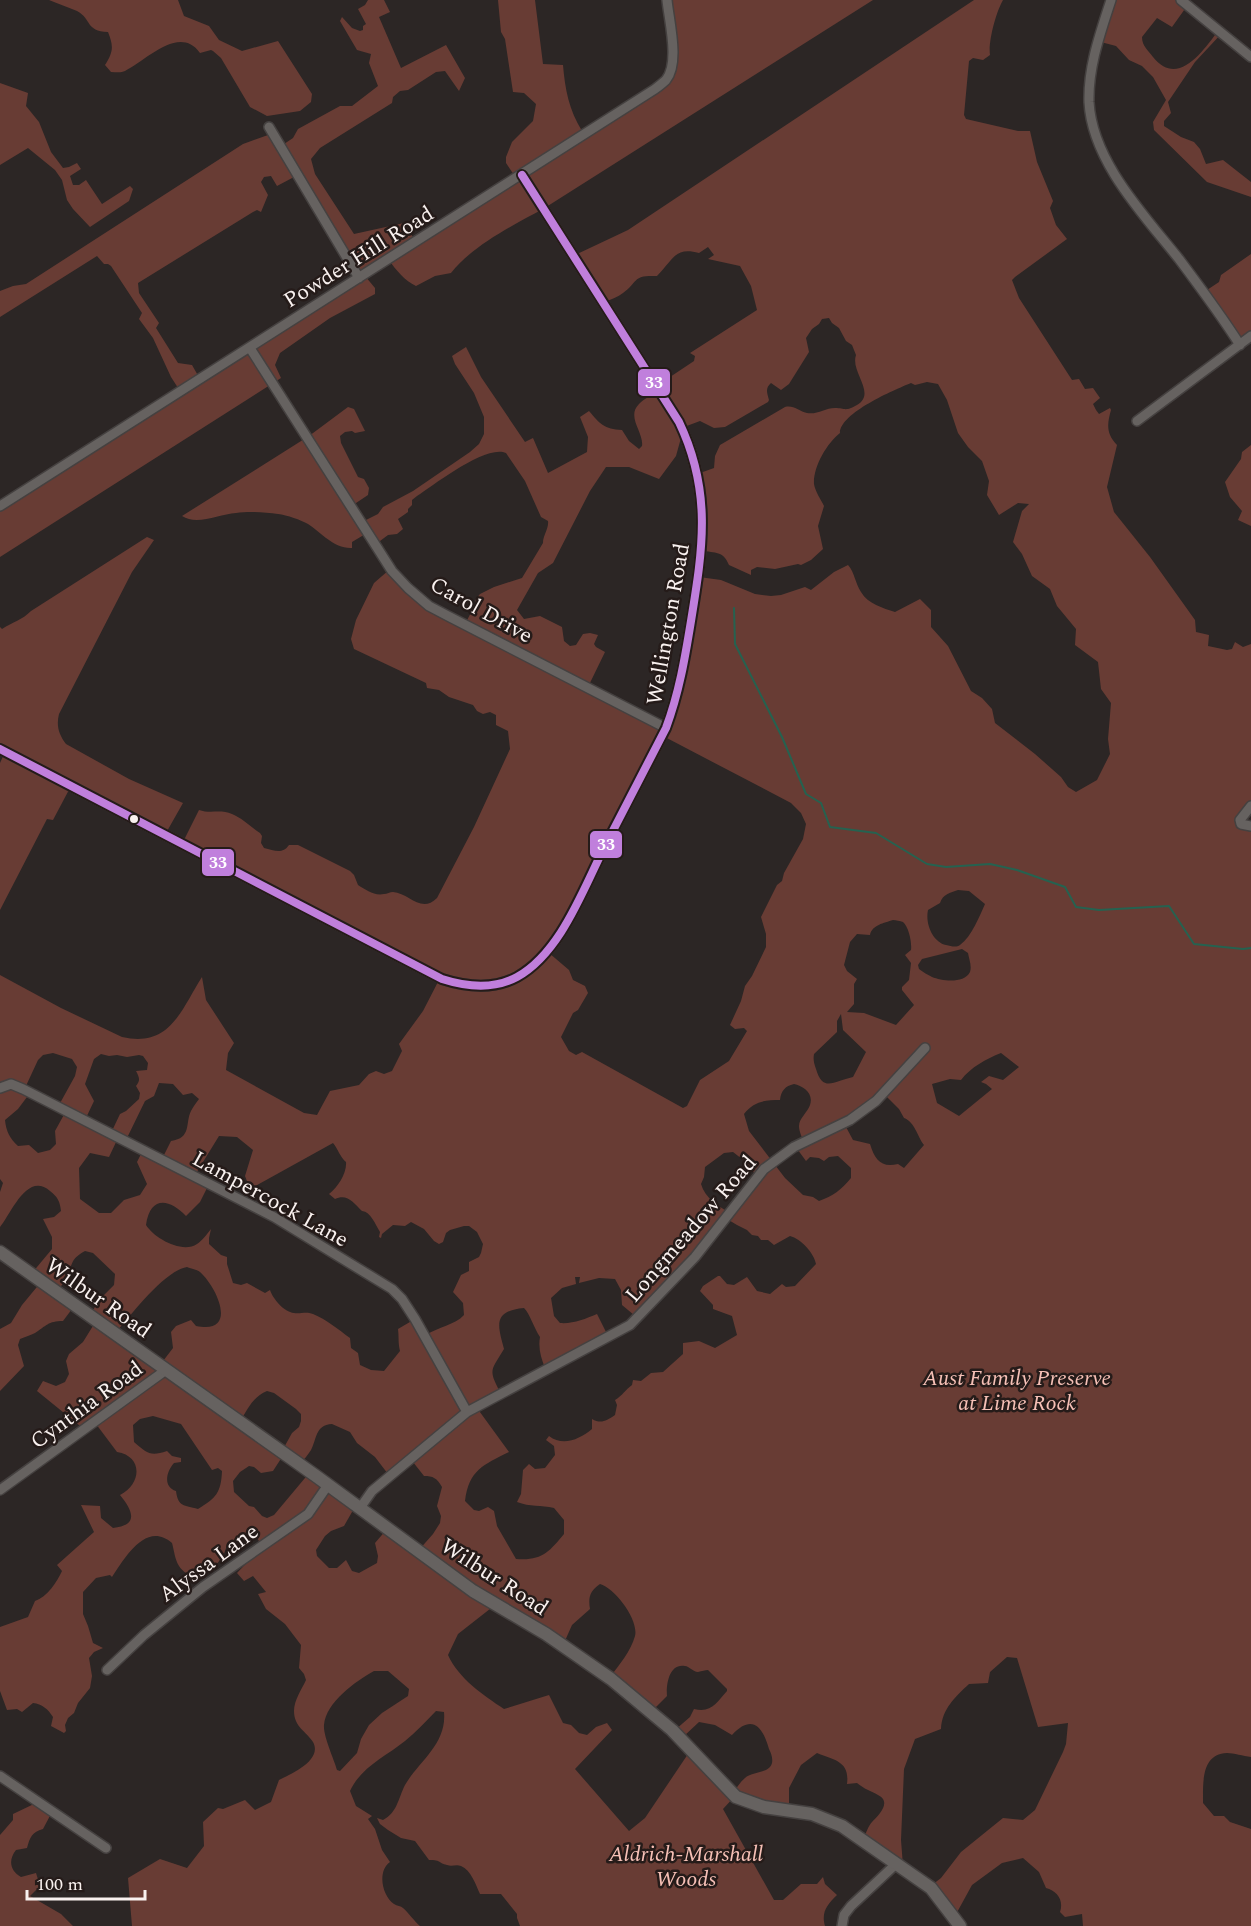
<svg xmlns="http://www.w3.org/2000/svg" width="1251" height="1926" font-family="Spectral,serif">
<rect width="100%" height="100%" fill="#2c2625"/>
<path fill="#683c34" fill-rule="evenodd" d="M49 0H178L184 16 209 26 219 40 242 51 278 41 312 94 311 102 300 111 267 116 250 107 221 58 213 51 211 50 200 53C179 24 146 61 125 71 121 73 116 72 111 72L105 65C113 52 114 47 108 32 85 31 92 19 77 11 68 7 58 4 49 0Z
M368 0H384L390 12 379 17 401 68 446 45 465 78 459 91 445 71 436 72 408 90 400 91 393 97 392 103 320 148 311 159 315 174 354 234 404 223 416 242 516 178 506 163V157L512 142 533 121 536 104 524 93 513 92 505 39 501 32 498 0H535L543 64 563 65C565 89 569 110 582 131L657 87 673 66 668 0H873L543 209C513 225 472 246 451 273L435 276 416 286C405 281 396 270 388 259L365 276 375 288V294L330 318 280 353 275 365 281 378 0 557V506L180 391 171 377 153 338 139 319 142 313 111 266 108 264H104L97 256 0 317V291L13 286 26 284 243 144 268 135 278 148 293 138 298 129 340 106H352L378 86 369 63 371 54 357 50 340 21 342 17 352 28 360 31 363 30V26L366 24 358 9 365 5ZM271 176 277 186 294 177 357 279 200 379 192 365 178 363 156 328 159 323 139 293 138 283 253 212 257 210 261 212 268 195 261 182 264 177Z
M974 0H1003C996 12 988 42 990 55L983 60 973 58 969 61 964 115 966 119 1018 131H1030L1037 162 1053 201 1050 208 1056 225 1067 239 1015 277 1012 280 1019 298 1072 380 1079 379 1085 389 1093 388 1100 398 1093 404 1096 410 1099 414 1110 408 1111 410C1107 424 1106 434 1117 445L1107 487 1114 512 1150 557 1195 620 1196 632 1209 635 1208 646 1227 650 1232 649 1235 642 1243 647 1251 644V806L1247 810 1246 826 1251 831V1757C1243 1756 1234 1753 1227 1753 1202 1754 1203 1781 1203 1799V1803L1214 1816H1224L1230 1822 1251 1829V1926H1083L1082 1914 1065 1917 1060 1912C1064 1900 1057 1891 1046 1888L1039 1872 1023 1858 1002 1863 972 1885 955 1916 932 1885 941 1878 961 1852 1003 1818 1023 1820 1035 1810 1063 1752 1066 1744 1068 1723 1038 1727 1017 1658 1007 1657 990 1672 988 1683 969 1684C955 1697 942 1709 941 1729L915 1739 904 1769 901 1840 903 1866 863 1839C866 1834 868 1826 872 1822 879 1815 892 1802 878 1795 871 1791 864 1789 857 1783L847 1784C850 1761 834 1760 817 1753L801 1765 789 1788V1809L735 1796 723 1809 774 1900H783L801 1884H817L823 1877 825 1884 837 1895C827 1905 821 1912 825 1926H520L517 1918V1914L501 1894H480C476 1885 471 1870 461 1866 456 1864 452 1867 447 1865 438 1863 442 1860 429 1860L415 1841 401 1838 388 1830 380 1824 377 1818 383 1820C397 1813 398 1799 405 1785 419 1761 447 1744 444 1712L436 1711C426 1721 416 1732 405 1741 385 1757 361 1767 350 1791L356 1806 372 1816 368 1819 375 1829 382 1850 390 1862C377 1871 382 1896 394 1904 397 1906 401 1906 403 1908 407 1911 415 1922 420 1926H132L128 1878 160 1859 187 1868 204 1846 203 1822 218 1808 223 1809 245 1800 255 1810 271 1802 279 1780C291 1774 323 1760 313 1742 306 1731 294 1727 294 1711 294 1700 302 1689 306 1680L304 1674 299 1668 301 1645 285 1624 266 1609 258 1594 266 1592 253 1576 244 1581 237 1573 257 1552 259 1541 257 1538 244 1536 228 1542C226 1548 224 1556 220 1560 210 1573 190 1583 179 1566 175 1560 174 1550 172 1543 146 1520 124 1559 112 1577L110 1575 96 1578 83 1592V1614L88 1626 93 1643 103 1648 94 1652 89 1658 92 1676 90 1688 78 1703 74 1713 68 1718 65 1725 66 1731 64 1733 51 1726 53 1717C48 1709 42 1704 33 1703L22 1712 17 1709 7 1710 0 1691V1627L28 1617 35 1601C47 1597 57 1582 62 1571L57 1565 94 1532 81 1505 100 1506 101 1518 113 1528C139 1525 133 1511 120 1495 142 1484 143 1456 117 1452L96 1424 85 1430 37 1391 43 1381 56 1386 65 1382 69 1374 66 1361 69 1354 83 1342 96 1321 91 1313 101 1298 114 1285 115 1274 93 1253 85 1251C71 1259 73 1262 68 1275 66 1280 61 1286 57 1292L75 1305 63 1321C48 1321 46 1326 35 1333 31 1335 25 1337 20 1339L18 1345 24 1366 0 1391V1329L11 1323 22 1305 41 1282 32 1273 52 1249V1237L43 1219 54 1217 61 1211C60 1202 58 1197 50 1191 27 1171 11 1214 0 1227V1192L3 1183 0 1179V975L61 1008 122 1037C170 1048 181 1010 202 977L206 1000 234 1043 228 1053 226 1070 304 1113 317 1115 330 1091 359 1085 369 1074 376 1071 384 1074 392 1071 402 1051 399 1044 423 1011 440 978 183 842 199 810C210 814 221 809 232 814 242 818 251 827 260 833L262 836 261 843 264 848C274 850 282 855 289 845H298L350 871 354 875 358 885C366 890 374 896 384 894 387 894 390 892 393 892 409 893 421 914 437 898L474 827 510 749 508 731 496 725V715L490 712 483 714 477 711 473 705 449 697 439 690 427 688 426 683 354 649 351 639 356 620 374 583 389 570 410 590 465 624 474 607 476 599 480 594 494 587 522 578 543 543C543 535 549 529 548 521L541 517 525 481 506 453C486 444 434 485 417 496L412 500V505L408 509V512L398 519 403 529 397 534 388 535 376 544 367 533 352 542V548C334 549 322 533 308 524 301 520 287 515 278 514 265 512 248 511 236 513 219 514 197 526 182 516L309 436 348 407 354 409 365 431 355 433 352 431 345 432 340 436 341 443 358 477 364 479 369 488 368 495 353 505 362 522 378 514 383 507 413 491 470 452 479 444 484 434V417L474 393 455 364 452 356 466 347 481 377 525 442 533 438 548 473 587 452 588 437 580 417 589 411C600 424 604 429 622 430L629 441 639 449 642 446C644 432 626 417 639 404 644 398 654 395 660 391L658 385 694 361 695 356 690 353 757 310 751 286 740 266 708 259 714 255 708 247 699 253C675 246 673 260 657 276 632 275 639 281 623 293 618 297 611 299 605 302L575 255 628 230ZM829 318 832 323 839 328 846 341 852 345 856 355C850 372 877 393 857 405 845 412 845 408 835 408 825 408 817 415 807 413 798 411 794 405 785 407L720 445 715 456 714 468 700 473 701 550C716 554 723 550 729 565L751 575V570L757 567 775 569 798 564 801 565 811 560 823 549 818 526 824 506C821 500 815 491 814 484 813 467 827 443 840 433 840 413 894 390 911 383L915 385 927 382 938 384 947 400 958 433 968 447 982 461 989 481 987 495 999 515 1018 503 1029 504 1022 511 1013 542 1022 554 1032 576 1050 589 1057 606 1076 629 1075 645 1098 662 1101 689 1111 703 1108 739 1110 754 1097 780 1076 792 1068 787 1061 777 1035 754 995 723 992 709 982 698 971 691 948 646 931 627V610L920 599 895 612C883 608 868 604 861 592 855 583 855 573 848 565L834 572 811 590 805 587 781 595 771 596 755 594 721 580 699 577 666 727 588 687 605 652 596 647 594 644 598 635 590 633 583 634 576 645 570 646 564 641 562 627 540 616 524 619 517 610 538 573 553 563 590 491 606 467H629L659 479 676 456 684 427 700 421 714 428 725 427 768 402 769 400C767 393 765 388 771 383L781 390 789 384 809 352 806 338 812 329 819 324 822 319ZM663 736 791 803 801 813 806 824 803 839 784 873 782 881 777 885 761 917 766 934V947L752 976 745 986 741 1001 730 1025 735 1029 744 1028 747 1031 729 1061 700 1080 687 1106 683 1108 582 1052 576 1055 569 1051 561 1037 573 1013 578 1010 588 993 585 986 573 980 569 970 549 953ZM958 890 969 891 985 904C979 917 972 936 960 945 956 948 951 946 946 945 933 942 925 924 928 910L940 903C943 894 950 893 958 890ZM893 920C896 920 900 921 903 922 909 927 912 943 911 950L905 955 911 963 909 980 902 987V990L914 1005 896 1025 864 1013 847 1012 854 1004V984L857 979 847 971 844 965 850 942 857 934 870 935C872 925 884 923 893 920ZM962 949 968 953C969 959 972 966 970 972 964 984 942 981 932 977 928 975 923 972 919 969L918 965 922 959ZM841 1014 843 1030 866 1052 853 1077C834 1081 823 1093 816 1069 814 1063 813 1060 814 1054L837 1032V1021ZM53 1053 72 1059 77 1067 75 1076 59 1105 66 1111 55 1131 56 1144 50 1150 38 1153 29 1145 18 1146C10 1139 6 1131 5 1120L18 1109 30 1093 25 1088 38 1060 43 1055ZM1001 1053 1019 1067 1003 1080 989 1076 981 1082 986 1084 992 1089 959 1116 937 1103 932 1084 950 1079 961 1080C971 1067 986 1059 1001 1053ZM101 1054 109 1056 117 1055 127 1057 139 1055 143 1056 148 1063 147 1070 136 1071C139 1077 141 1080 136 1086L140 1093 139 1099 126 1111 120 1114 111 1133 85 1120 94 1101 85 1084 94 1059ZM159 1083 173 1084 183 1095 192 1093 199 1099C196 1103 193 1107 191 1111 185 1123 192 1138 171 1141L162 1159 143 1150 137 1162 147 1184 140 1195 124 1200 111 1213H99L80 1199 79 1168 90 1153 109 1157 118 1138 126 1140 145 1101 154 1096ZM794 1084C803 1086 814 1093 810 1105 808 1112 799 1118 799 1126 799 1131 802 1137 803 1141L795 1146 806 1161 810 1157 819 1158 824 1161 829 1157 838 1156 851 1168V1178C841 1190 833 1196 819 1201L813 1197 803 1195 785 1178 749 1131 744 1114C754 1101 765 1100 780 1100 781 1091 785 1086 794 1084ZM885 1095 899 1109 904 1118C915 1122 917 1136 924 1145L904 1168 898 1164C881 1168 875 1160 870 1144L853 1140 846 1127ZM219 1136 237 1137 253 1150 245 1176 250 1189 333 1143C338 1149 340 1157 346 1162 347 1173 338 1187 329 1194L335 1199C347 1193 354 1203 362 1211 371 1212 375 1224 380 1232L379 1237 381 1238 382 1234 393 1225 405 1226 411 1222 424 1229 434 1241 439 1244 443 1242 446 1233 450 1230 464 1226H469L477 1232 483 1244 481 1253 479 1257 469 1262V1271L461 1275 453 1292 463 1303 464 1315C455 1325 438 1327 426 1335L415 1319 398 1329C399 1337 398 1343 400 1351L384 1371 371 1370 360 1365 358 1353 351 1348 350 1338C339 1330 326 1319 313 1314 306 1311 301 1314 294 1313 284 1312 273 1299 270 1290L265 1293 247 1283 241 1285 233 1283 227 1264V1257L221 1255 209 1244V1238L211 1229C207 1234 202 1241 197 1244 182 1254 154 1238 146 1225 150 1196 169 1198 186 1216L200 1202 209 1184 195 1175ZM733 1152 742 1159 757 1176 730 1213C718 1206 705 1198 701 1184L704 1177 705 1167 724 1153ZM727 1219 737 1225 747 1230 752 1235 758 1236 761 1240H768L774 1245 790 1236C801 1239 814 1253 816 1264L795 1286 786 1287 782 1284 770 1294 757 1291 747 1277 734 1285 727 1284 720 1276H718L703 1286 700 1291 713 1305V1309L732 1316 737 1335 715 1348 699 1341 683 1343V1354L663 1372 651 1373 641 1381 633 1380 632 1385C625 1390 623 1395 615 1400L617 1405 615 1415C606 1421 601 1424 592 1419V1429C580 1439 563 1447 549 1436L546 1440 554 1446 555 1455 545 1468 535 1469 529 1464 523 1470 521 1494 517 1502C530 1507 541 1505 554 1508L564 1520V1534C549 1552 542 1561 516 1559L497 1526 494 1511 488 1507 479 1511 474 1510 465 1501C469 1470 483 1465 509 1452L477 1408 500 1392C488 1369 491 1371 504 1349 498 1326 492 1311 524 1308 530 1314 534 1328 540 1337 538 1348 541 1358 545 1368L609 1338 597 1314C585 1319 573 1324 560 1323L554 1316 551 1298 562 1288 576 1284 575 1277H580L579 1283 599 1278 615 1279 621 1290 622 1305 634 1315ZM187 1267C192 1269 196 1269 200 1272 217 1287 239 1335 196 1326L191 1320 176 1326 171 1332 173 1348 160 1365 117 1331C132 1314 164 1271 187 1267ZM267 1391 274 1393 296 1409 301 1414V1421L299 1427 292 1433 282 1451 241 1420C248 1408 254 1396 267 1391ZM153 1416 181 1424 212 1470 218 1468 222 1471C221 1493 216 1498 198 1509 184 1505 178 1507 176 1491 163 1487 166 1472 174 1463L181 1462V1458L172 1456 167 1451C150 1457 147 1453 134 1442L133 1425 140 1419ZM332 1424 350 1432 357 1443 375 1457 388 1474 409 1457 424 1476C433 1476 437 1478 442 1487L437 1506 441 1516 440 1523 433 1534 418 1551 387 1529 375 1543 378 1556 377 1563 359 1573 352 1571 346 1560 337 1568H329L317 1556 316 1550 325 1536 331 1531 344 1526 356 1505 310 1472 274 1515 267 1518 262 1516 254 1507 249 1506 234 1492 233 1481 240 1472 249 1466 254 1467 261 1473 273 1471 284 1454 301 1463C304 1459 308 1455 311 1450 317 1439 315 1425 332 1424ZM600 1584C615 1588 639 1620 635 1636 631 1651 619 1665 610 1677L653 1710 667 1696C666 1685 669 1663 685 1666 689 1666 693 1672 698 1672 702 1671 705 1670 708 1670L727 1689V1691C716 1703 712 1713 694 1709L690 1717 675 1730 683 1737 699 1722 715 1725 732 1735C752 1713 763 1727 769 1749 771 1753 773 1758 772 1763 769 1774 752 1771 745 1778 740 1782 737 1788 733 1792L688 1754 645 1818 629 1831 575 1769 612 1730 607 1723 596 1727 587 1735 579 1733 571 1725 563 1723 549 1695 504 1709C483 1695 459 1679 448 1655L458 1634 495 1605 564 1643 572 1625 590 1609C588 1597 590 1591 600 1584ZM374 1671H388L409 1689 408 1696 382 1713 369 1725 361 1739 357 1753 340 1771 337 1770C334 1759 323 1736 324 1725 326 1702 356 1681 374 1671Z
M1110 0H1182L1187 6 1172 27 1157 18 1142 37C1142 46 1148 50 1153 57 1178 88 1203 51 1218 31L1222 33 1195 62 1168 102 1171 113 1164 121V126L1181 137 1194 142 1200 149 1206 164 1223 160 1251 182V197L1207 182 1154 130 1153 122 1166 100 1153 77 1142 66 1129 60 1116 46 1097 41Z
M0 83 28 93 26 106 39 122 51 152 63 168 69 167 77 163 81 169 70 176 73 185H79L86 180 102 204 130 186 133 189 129 201 90 227 73 209 67 200 62 180 55 170 28 148 0 165Z
M1251 254V332L1243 337 1236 338 1204 292 1219 282 1221 275Z
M1251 445V526L1238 520 1242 511 1230 497 1225 482 1241 459 1242 452Z
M147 537 154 540 132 572 59 714C56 726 59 735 66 744L129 779 183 803 166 833 71 786 53 820 47 819 0 910V763L5 752 0 749V627L2 629C13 622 22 620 31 611Z
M36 1803 52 1812 43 1829C32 1832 30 1837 27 1848L16 1850C8 1860 10 1871 21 1877L36 1873 40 1886 30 1896 61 1914 73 1926H0V1835L13 1820V1814Z"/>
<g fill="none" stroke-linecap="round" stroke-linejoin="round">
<path stroke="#256250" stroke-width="2" d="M734 608 735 644 782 737 806 794 821 803 830 827 876 833 927 864 946 867 990 864 1017 870 1065 887 1076 907 1099 910 1169 906 1194 944 1243 949 1251 948"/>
<g stroke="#454140" stroke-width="12">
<path id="minor" d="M1111 0C1100 34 1088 67 1089 102 1092 161 1144 215 1179 259 1200 287 1221 315 1240 345
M1181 0 1251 57
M269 127 359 278
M250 348 392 571 408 588 429 606 448 616 666 728
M1137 421 1251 336
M0 506 655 89C659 86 663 83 666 80 680 63 669 21 667 0
M0 749 442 979C467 987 493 990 517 977 560 953 582 892 603 850 624 810 645 769 666 728 679 693 685 658 691 621 703 548 712 491 679 422L522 175
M1251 806 1240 820 1241 824 1251 826
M0 1088 11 1084 23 1089 274 1217 392 1289 402 1299 415 1319 467 1412
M0 1490 166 1370
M360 1508 372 1491 467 1412 630 1325 695 1257 764 1169 794 1147 850 1120 876 1101 925 1048
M107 1670 144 1635 203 1587 308 1514 328 1485
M0 1776 106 1848
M842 1926 844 1915 851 1906 896 1864"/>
</g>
<g stroke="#454140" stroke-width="15">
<path id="tertiary" d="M0 1252 316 1476 473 1591 546 1634 611 1679 672 1730 736 1797 764 1807 812 1814 842 1826 931 1888 960 1926"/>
</g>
<use href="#minor" stroke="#666260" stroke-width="9"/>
<use href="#tertiary" stroke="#666260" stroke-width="12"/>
<g stroke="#251b19" stroke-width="12">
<path id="bus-1" d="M0 749 442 979C467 987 493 990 517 977 560 953 582 892 603 850 624 810 645 769 666 728 679 693 685 658 691 621 703 548 712 491 679 422L522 175"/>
</g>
<use href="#bus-1" stroke="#c07fdc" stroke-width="8"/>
</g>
<circle fill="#f9f1ef" stroke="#251b19" stroke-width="2" cx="134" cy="819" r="5"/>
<g text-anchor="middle" stroke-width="5" stroke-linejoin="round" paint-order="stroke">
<g font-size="22" fill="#f9f1ef" stroke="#251b19">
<text transform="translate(358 256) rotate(-32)" y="8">Powder Hill Road</text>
<text transform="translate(482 609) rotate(29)" y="8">Carol Drive</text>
<text transform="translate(667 624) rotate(-80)" y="8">Wellington Road</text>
<text transform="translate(271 1198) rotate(29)" y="8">Lampercock Lane</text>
<text transform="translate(690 1228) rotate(-49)" y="8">Longmeadow Road</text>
<text transform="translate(99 1297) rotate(35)" y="8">Wilbur Road</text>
<text transform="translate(86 1404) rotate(-36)" y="8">Cynthia Road</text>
<text transform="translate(208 1562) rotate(-36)" y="8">Alyssa Lane</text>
<text transform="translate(495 1576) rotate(33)" y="8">Wilbur Road</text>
</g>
<g font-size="22" font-style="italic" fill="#f6c0b6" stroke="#251b19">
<text x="1017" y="1385">Aust Family Preserve<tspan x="1017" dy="25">at Lime Rock</tspan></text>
<text x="686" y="1861">Aldrich-Marshall<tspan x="686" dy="25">Woods</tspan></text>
</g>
</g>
<g stroke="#251b19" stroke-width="2">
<rect x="637" y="368" width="34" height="29" rx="6" fill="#c07fdc"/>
<rect x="589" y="830" width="34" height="29" rx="6" fill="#c07fdc"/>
<rect x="201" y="848" width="34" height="29" rx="6" fill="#c07fdc"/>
</g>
<g font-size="16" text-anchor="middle" font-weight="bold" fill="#fff">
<text x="654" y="388">33</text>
<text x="606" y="850">33</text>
<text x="218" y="868">33</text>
</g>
<path d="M27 1890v9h118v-9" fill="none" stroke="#f9f1ef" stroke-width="3"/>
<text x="36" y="1890" font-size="18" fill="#f9f1ef" stroke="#251b19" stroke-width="4.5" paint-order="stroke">100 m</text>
</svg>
